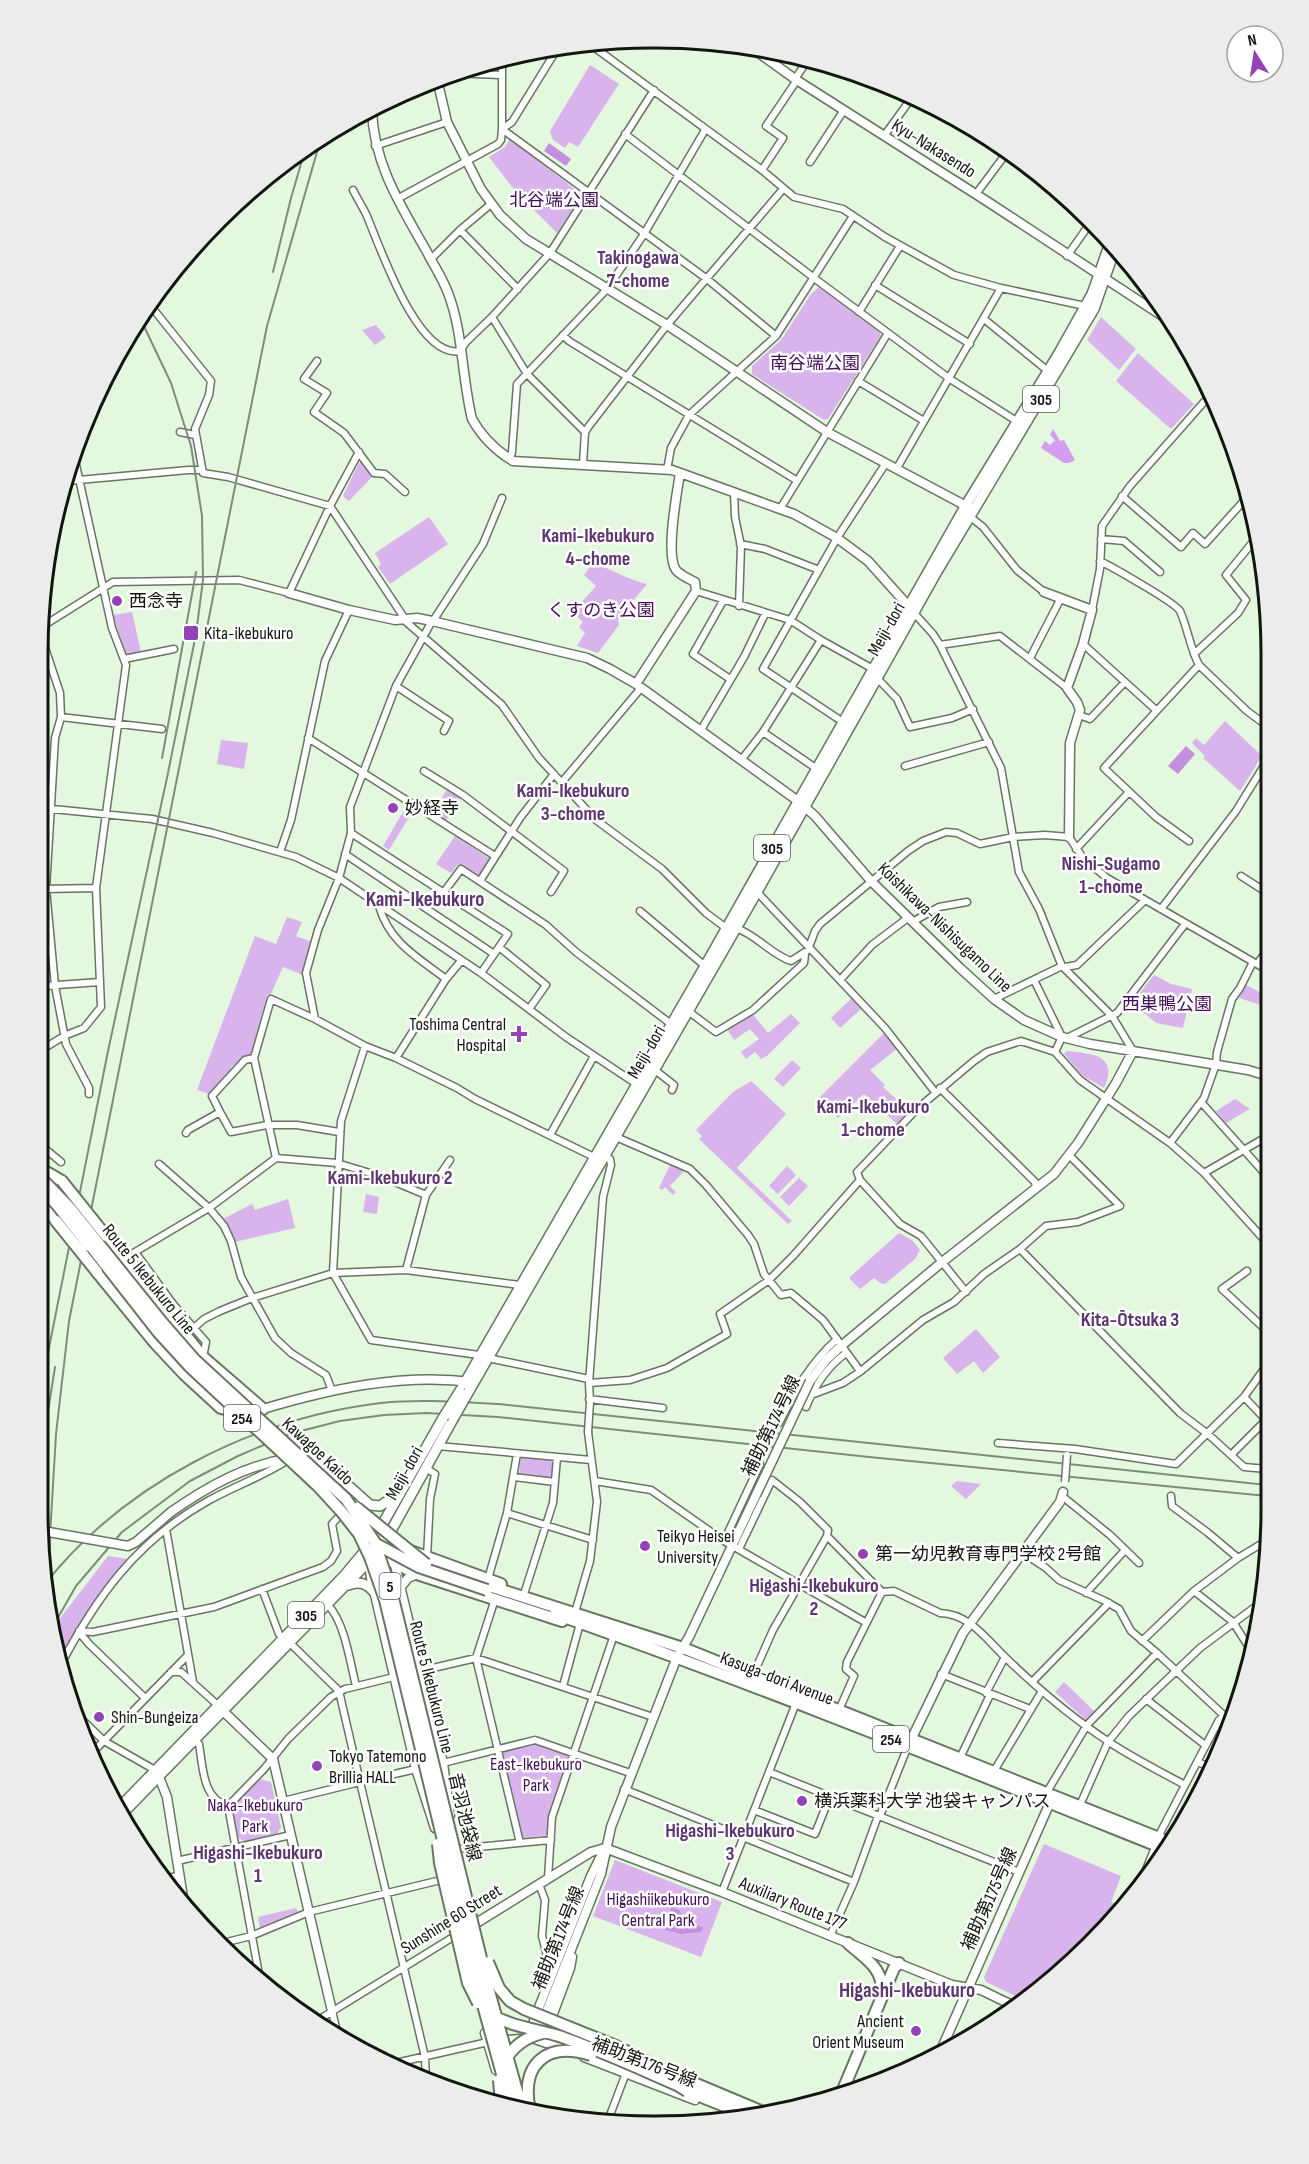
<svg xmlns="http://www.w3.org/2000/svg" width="1309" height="2164" font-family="'Sofia Sans Condensed','Noto Sans JP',sans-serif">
<rect width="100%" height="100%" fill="#e4f7df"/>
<path fill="#d9b3ec" d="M590 65 619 84 578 147 569 142 565 148 553 140 550 131Z
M510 139 582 195 557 233 516 192 489 157 505 147Z
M819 287 879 330 881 336 828 419 824 420 752 374V366L781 340 811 294Z
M1101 317 1136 349 1119 370 1087 340Z
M376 325 386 337 375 345 362 330Z
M1138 353 1194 404 1171 429 1116 381Z
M362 462 372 477 349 501 343 496 359 463Z
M429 517 448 544 390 584 378 567 381 564 375 553Z
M593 563C597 567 600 566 606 568 620 574 631 580 647 584L618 619 619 625 598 653 577 646 585 633 579 627 583 622 573 612 596 586 584 575Z
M132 612 141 652 126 655 113 615Z
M1225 721 1262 756 1240 791 1203 758 1205 756 1192 743 1196 738 1204 745Z
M221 740 248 743 244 769 217 764Z
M447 789 461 797 446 821 433 813Z
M407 805 414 809 389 850 383 846Z
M455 836 490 859 478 877 458 864 451 873 436 864Z
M287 917 302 922 296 936 312 942 303 975 283 967 270 996 267 995 250 1057 242 1059 231 1067V1072L209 1094 197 1090 255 936 276 944Z
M1154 975 1171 984 1192 989 1183 1028 1156 1023 1132 1003Z
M1246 985 1269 997 1264 1006 1239 998Z
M852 998 862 1008 840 1028 831 1018Z
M751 1012 768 1033 791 1014 800 1023 767 1056 761 1059 755 1052 746 1059 741 1052 759 1039 750 1029 734 1040 727 1029Z
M884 1033 897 1049 870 1070 885 1085 883 1087 909 1111 897 1124 864 1094 838 1118 818 1099Z
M1067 1051C1092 1054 1119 1054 1104 1088L1083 1076 1064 1054Z
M792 1060 801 1068 783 1087 774 1079Z
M751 1081 786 1114 737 1168 792 1221 788 1224 699 1139 702 1136 696 1130 733 1092Z
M1235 1099 1250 1109 1226 1123 1216 1111Z
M671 1163 685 1170 670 1186 676 1192 673 1195 665 1187 662 1190 659 1188Z
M787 1166 796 1175 778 1194 769 1186Z
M799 1178 808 1186 789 1206 780 1197Z
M366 1194 379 1197 377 1214 363 1212Z
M288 1199 295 1228 235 1242 223 1219 252 1204 255 1210Z
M899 1233 912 1240 920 1250 915 1259 885 1284 880 1283 874 1278 860 1289 849 1278Z
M976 1329 1000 1357 983 1373 974 1361 957 1374 943 1358Z
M521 1456 555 1459 552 1479 519 1475Z
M957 1481 981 1484 966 1499 951 1486Z
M108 1556 129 1559 93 1603 60 1662 52 1631 61 1617Z
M1064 1682 1095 1712 1087 1721 1055 1692Z
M535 1744 571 1757 549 1817 548 1835 523 1838 503 1752Z
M259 1779 271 1782 281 1827 277 1834 244 1841 237 1837 231 1807Z
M1044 1844 1121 1876 1111 1902 1124 1907 1091 1946 1024 2000 986 1982 984 1977Z
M615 1860 722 1902 701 1957 593 1916Z
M296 1908 299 1913 260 1930 258 1917Z"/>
<path fill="#d49def" d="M1053 429 1060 441 1064 440 1075 460 1069 463H1064L1041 448 1045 441 1050 445 1055 440 1050 435Z"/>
<path fill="#c58fdf" d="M549 143 571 159 566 166 544 151Z
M1186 746 1195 754 1178 774 1168 766Z
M671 1907 679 1910 687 1922 703 1927 701 1932 681 1934 665 1930Z"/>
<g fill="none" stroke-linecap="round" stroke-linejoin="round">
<g stroke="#667661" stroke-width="9">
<path id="street" d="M587 42 762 170 794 197 843 209 885 237 954 275 1001 288 1085 306
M450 73 501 75
M795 79 809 58
M502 129 707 279 776 336
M502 129 512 122 559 46
M625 134 818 281 950 379 1018 422
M884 136 913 96
M375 146 447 122
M810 162 844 110
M762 170 783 138 766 126 797 80
M353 190C357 198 362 206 366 214 380 246 417 359 460 351L466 342 492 317 550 253 654 90
M976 194 1008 151
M397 199 498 144 501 140 502 129V60
M460 230 518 289
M1067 256 1091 222
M431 259 460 230 491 204
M875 285 970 344
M150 305 211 381 209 395 195 429 203 473 228 477 330 506 405 619
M859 312 900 246
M492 317 527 374 585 432
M984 319 1048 371
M563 335 569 341 796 480
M317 361 304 379 327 393 314 412 344 433 374 473 385 474 405 492
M858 381 924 421
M180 432 195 435
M510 459 512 452 517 384 607 289 644 234 705 130
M583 464 585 432 589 426 667 325 783 189
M897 468 1001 288
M667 470 671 448 689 415 776 336 853 216
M68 481 188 470H202
M734 492 735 517 741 546 739 606
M1122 496 1181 547 1193 533 1205 544 1250 494
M1242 503 1254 514
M780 509 888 333
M963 511 983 527 1017 570 1044 592
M1101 539 1124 541 1160 572
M740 544 765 549 819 570
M1100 561C1112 567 1176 603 1180 611 1188 629 1190 648 1199 665L1104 768 1156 817 1189 841
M696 591 790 620 821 640 873 669
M723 601 693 654 730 679
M1092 610 1100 569 1102 526 1130 486 1204 402
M914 613 933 634 940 645 1001 768 1019 872 1039 909 1059 959 1062 966 1112 1016 1133 1051
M404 620 502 705 539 758 596 820 662 869 706 913 726 928
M432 621 396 686 350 807 351 833 339 878 318 930 306 973 315 1019 365 1046 396 1058 457 1088 475 1099 596 1158
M433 621 483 544 502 498
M43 626 113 582 239 580 289 593 330 506 359 452
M43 642 60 693 61 717 55 738 46 889 55 986 66 1044 89 1088V1094
M1083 644 1156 710
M940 645 1000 636 1067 688
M1194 654 1238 613 1246 600 1226 575 1257 537
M1030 658 1061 598
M124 659 174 649
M1199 665 1247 711 1270 728
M877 678 897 699 910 727 952 718 973 709
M396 686 449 721 444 731
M1079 715 1090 719 1124 683
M61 717 162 729
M843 722 763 669 837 538 886 463
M701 730 744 657 765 614
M763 732 817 769
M308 738 495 856
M742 759 763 732 821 640
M905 766 989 742
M424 771 463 795 564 871 551 892
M562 782 641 688
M43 808 152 819 213 833 296 857 339 878 481 973 566 1037 638 1085
M351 833 508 934 481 973
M1076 849 1129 792
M280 852 291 820 325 661 349 610
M345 854 494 954
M1241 876 1269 894
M480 881 520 818 554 774
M43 889 96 888
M444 892 461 869 546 925 576 952 671 1024
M757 892 885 1028 935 1092
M379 906C389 942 417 957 446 979
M1161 909 1236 811 1270 756
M640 911 705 966
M914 921 939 907 967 902
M736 928C757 935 770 954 791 961L808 950 815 931 820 924 908 851 923 841 946 832 957 833 980 844 1013 837 1045 835 1069 837 1083 858 1107 878 1269 971
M499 947 546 985 529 1009
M1257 964 1269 948
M1065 967 1077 965 1144 901
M841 979 872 945 909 917
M1034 980 1062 1037 1055 1052
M43 986 100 982
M994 999 1062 966
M688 1011 716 1032 753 1010 804 963 805 955 804 953
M1067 1038 1117 1013 1185 924
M365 1046 341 1121 333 1273 371 1340 479 1355
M43 1049 64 1036 84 1028 101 1007 96 888 126 665 112 628 74 456
M254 1058 276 1158
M396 1058 446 979 461 961
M655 1070 674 1085 672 1090
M940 1088 1035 1182 1036 1188
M1201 1102 1268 1177
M220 1112 231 1132 267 1125H297L339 1132
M186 1133 188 1130 220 1112 212 1096 245 1060 254 1058 271 999 315 1019
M550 1135 594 1056
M616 1137 690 1169 706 1185 748 1235 754 1244 764 1274 781 1295 791 1293 823 1320 860 1371
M1170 1143 1204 1098 1216 1064 1217 1052 1232 999 1240 988 1253 962
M43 1147 61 1162
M159 1164 209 1208 224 1226 231 1241 241 1277 275 1338 291 1353 326 1375 332 1391
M1204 1173 1268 1136
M1020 1249 1180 1413 1209 1435 1244 1467 1267 1469
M406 1270 426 1195 450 1160
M1247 1271 1222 1289 1267 1331
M966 1292 921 1236 900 1224 860 1180 857 1172 917 1109 974 1061 987 1052 1021 1041 1055 1052 1080 1080 1170 1143 1204 1173 1268 1244
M194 1328 204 1319 220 1311 252 1298 333 1273 406 1270 520 1285
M203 1357 206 1342 173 1304 135 1252 209 1208 276 1158 337 1163 383 1177 426 1195
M488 1358 589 1379
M589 1383 630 1380 667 1368 727 1334 720 1314 769 1280 793 1256 860 1180
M811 1395 843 1383 861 1371 923 1320 954 1302 984 1274 1020 1249 1046 1226 1078 1222 1120 1206 1070 1156
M1244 1397 1267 1421
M589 1399 663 1408
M590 1402 589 1383 603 1197 611 1165 610 1159 601 1155
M806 1407C815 1385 827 1367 846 1353
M779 1423C795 1391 810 1363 837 1339
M998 1443 1075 1449 1176 1464 1244 1397 1267 1365
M438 1446 591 1460
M1231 1455 1266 1420
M760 1464 724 1541 865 1622
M426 1468 435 1474 430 1499 427 1557
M514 1477 555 1482
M595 1481 651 1490 724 1541
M1062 1496 1110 1535 1139 1563
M1171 1496 1172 1506 1207 1532 1238 1558
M507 1513 593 1540
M166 1529 193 1682
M739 1549 772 1480 800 1502 828 1530 827 1536 882 1592 894 1591 940 1613C970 1614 986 1639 1006 1658 1036 1687 1074 1719 1109 1742 1133 1758 1159 1771 1185 1785
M1023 1553 1046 1568 1059 1580 1105 1601 1119 1609 1131 1631 1157 1653 1231 1722
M488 1579 507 1513 517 1454
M262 1589 279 1634 284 1638
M525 1591 553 1503 557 1458
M1194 1591 1233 1622 1250 1649
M1086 1593 1125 1550
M495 1599 476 1658 520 1843
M328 1605C345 1623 350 1662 356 1686
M576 1609 590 1561 597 1502 588 1432
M79 1631 93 1632 214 1607 323 1567 331 1561 337 1551 332 1524 343 1512
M79 1632 89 1644 145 1698
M1142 1641 1194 1591 1238 1558 1266 1541
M60 1666C97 1596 136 1542 206 1502 232 1487 262 1477 288 1460
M420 1671 476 1658 653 1717
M171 1672H181L221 1708
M941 1674 1030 1709
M753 1675 773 1630 827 1536
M1032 1682 1109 1603
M563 1686 579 1627
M986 1693 1005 1657
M1146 1699 1205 1745
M71 1709 104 1741 155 1770
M839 1710 854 1676 846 1669 847 1662 882 1592
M192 1743 195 1742 199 1744C203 1766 202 1799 228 1806
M90 1755 188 1655
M960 1758 990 1695
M1198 1762 1211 1768
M443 1763 535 1740 630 1773
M416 1769 360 1782 425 2057 426 2081
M994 1771 1042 1691
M769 1772 1019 1872
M624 1789 854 1882
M1047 1792 1087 1725 1157 1653
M283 1801 360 1782 339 1691 290 1643
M1080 1805 1108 1742 1129 1716 1200 1648 1263 1601
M228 1806 264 1769 288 1739 331 1697 345 1689 394 1677
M228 1806 260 1980
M754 1810 815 1834 830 1796
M880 1816 908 1746
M1158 1837 1219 1720 1235 1708
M456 1849 551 1840
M177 1861 291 1835
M548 1878 552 1817 614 1635
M161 1879 179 1876
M539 1884 545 1900 542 1936 547 1956 558 1960
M722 1892 796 1703
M1136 1894 1156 1845
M830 1936 854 1882 878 1816
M223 1943 251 1936 309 1912 445 1879
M332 2011 338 2036
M315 2022 458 1934
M387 2065 488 2042
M528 2105 572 2121
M729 2122 732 2114
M607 2123 626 2073"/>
</g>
<g stroke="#667661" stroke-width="11">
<path id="secondary" d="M752 48 795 79 985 200 1173 323
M437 79 447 122 481 189 500 215 526 239 667 325 827 432 972 509
M372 109C373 163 401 206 427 252 434 266 443 279 448 293 463 331 462 379 472 419 482 437 495 450 513 461L672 470 780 509 794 514 837 538 868 561 912 610
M1044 592 1092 610 1083 644 1067 688 1077 702 1080 710 1070 743 1069 837
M289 593 349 610 395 620 417 618 432 621 587 658 610 669 636 684 798 801 815 816 871 881 960 968 994 999 1024 1020 1062 1037 1090 1044 1248 1070 1268 1076
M636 684 696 591 695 582C689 579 680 575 676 570 665 555 677 493 680 473
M810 1381 826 1360 841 1346 941 1263 1054 1174 1078 1143 1116 1083 1133 1051
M263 1409C330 1389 402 1373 472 1382
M171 1512C208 1486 246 1465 291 1458
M368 1558 371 1578 416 1769 435 1828
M394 1561 443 1763 450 1815
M400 1588 408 1578 417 1574
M223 1711 273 1759 332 2011
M909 1744 963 1633 1060 1502 1063 1492
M157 1772 167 1797 184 1904
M605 1848 722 1892 952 1985 981 1990 1016 2007
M470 1927 591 1852 605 1848
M485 2033 496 2070
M533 2035 534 2020 591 1876 602 1854
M534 2035 542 2023 601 1874 611 1827 677 1657 689 1637 756 1495
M544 2038 570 1968 572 1957
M497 2041 532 2038 566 2050
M941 2050 1052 1798
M584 2057 695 2100"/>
</g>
<g stroke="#667661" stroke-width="12">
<path id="primary" d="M460 1391 705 966 966 505 1059 353 1092 294 1111 240
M469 1391 757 892 935 575 1094 309 1116 246
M302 1457H313L321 1461 370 1505 380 1506 395 1496
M378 1532 443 1418
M386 1540 453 1419
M348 1585C359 1581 367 1583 374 1592
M118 1809 344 1576 369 1546
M121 1815 374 1556"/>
</g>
<g stroke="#667661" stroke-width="14">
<path id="highway" d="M43 1170 62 1181
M43 1201 56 1221
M106 1236 203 1357 263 1409
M97 1272 155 1343 184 1374 221 1408 233 1411H242
M374 1527 397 1546 501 1584
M374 1553 417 1574 562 1621
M489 1586 683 1648 1169 1842
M555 1614C761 1686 963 1768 1165 1849
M848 1943C864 1958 883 1967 882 1992
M663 2070 768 2114
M687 2091 752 2117
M840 2097 894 1968 899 1963"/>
</g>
<use href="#street" stroke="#fff" stroke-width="6"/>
<use href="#secondary" stroke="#fff" stroke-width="8"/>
<use href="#primary" stroke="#fff" stroke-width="9"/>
<use href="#highway" stroke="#fff" stroke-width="10"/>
<path stroke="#7f8c7c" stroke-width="2" d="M273 272 291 198 305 150
M162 758 196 572
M43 1378 108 1051 168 773 196 634 203 580 202 516 191 446 171 383 141 320
M43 1501 46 1424 55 1367
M45 1584C125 1483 254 1418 381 1403 420 1399 459 1402 499 1404L1267 1485
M43 1593 49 1553 56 1434 69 1321 267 326 321 138
M52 1628 76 1586 122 1532 190 1481 238 1456 289 1434 340 1421 384 1415 426 1413 498 1417 869 1457 1267 1496"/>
<g stroke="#667661" stroke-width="9" stroke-linecap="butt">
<path id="street-bridge" d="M588 1432 590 1402
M1065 1482 1067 1455"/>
</g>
<g stroke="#667661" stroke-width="11" stroke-linecap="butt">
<path id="secondary-bridge" d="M756 1495 810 1381
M43 1531 128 1546 136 1542 171 1512"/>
</g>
<g stroke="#667661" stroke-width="12" stroke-linecap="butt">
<path id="primary-bridge" d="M443 1418 460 1391
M453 1419 469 1391"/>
</g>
<g stroke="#667661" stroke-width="14" stroke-linecap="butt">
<path id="highway-bridge" d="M43 1180 70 1208 161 1321 195 1360 346 1499 374 1541 391 1590 489 1991 522 2109
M62 1181 106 1236
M43 1190 59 1207
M57 1205 89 1246
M56 1221 97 1272
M86 1240 158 1332 189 1366 318 1486 341 1511 359 1534 370 1557 385 1600 480 1994 511 2107
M357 1508 426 1564
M376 1544 419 1567 487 1590
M438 1844 440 1863 468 1983 478 2003
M488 1962 499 1988 510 2001 524 2009 616 2046 663 2070
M492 2015C513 2027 536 2029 559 2036 599 2050 638 2068 677 2085L687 2091
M504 2062C513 2046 525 2037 543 2033
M499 2080 501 2103
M530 2111C520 2065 545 2041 591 2055"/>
</g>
<use href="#street-bridge" stroke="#fff" stroke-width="6"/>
<use href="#secondary-bridge" stroke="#fff" stroke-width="8"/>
<use href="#primary-bridge" stroke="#fff" stroke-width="9"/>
<use href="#highway-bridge" stroke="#fff" stroke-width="10"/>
</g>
<g fill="#9244b5" stroke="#fff" stroke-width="2">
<circle cx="117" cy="601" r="6"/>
<rect x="183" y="625" width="16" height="16" rx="3"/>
<circle cx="393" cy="808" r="6"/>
<path d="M516 1025h6v6h6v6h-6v6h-6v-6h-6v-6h6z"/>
<circle cx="645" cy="1546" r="6"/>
<circle cx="863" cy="1554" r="6"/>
<circle cx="99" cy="1717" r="6"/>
<circle cx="317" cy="1766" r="6"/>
<circle cx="802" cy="1801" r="6"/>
<circle cx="916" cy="2031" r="6"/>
</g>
<g text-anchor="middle" stroke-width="5" stroke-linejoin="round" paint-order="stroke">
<g fill="#fff" stroke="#585d57" stroke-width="1.5">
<rect x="1023" y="386" width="36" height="26" rx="4.5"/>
<rect x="754" y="835" width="36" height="26" rx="4.5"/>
<rect x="224" y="1405" width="36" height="26" rx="4.5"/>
<rect x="379.5" y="1573" width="21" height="26" rx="4.5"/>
<rect x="288" y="1602" width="36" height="26" rx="4.5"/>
<rect x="873" y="1726" width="36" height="26" rx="4.5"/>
</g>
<g font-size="16" font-weight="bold" fill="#11170f">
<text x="1041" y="405">305</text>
<text x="772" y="854">305</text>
<text x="242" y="1424">254</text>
<text x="390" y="1592">5</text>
<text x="306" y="1621">305</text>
<text x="891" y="1745">254</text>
</g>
<g font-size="18" fill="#11170f" stroke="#fff">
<text transform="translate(934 148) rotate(32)" y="6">Kyu-Nakasendo</text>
<text transform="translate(886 629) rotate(-61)" y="6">Meiji-dori</text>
<text transform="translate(945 927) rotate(44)" y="6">Koishikawa-Nishisugamo Line</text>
<text transform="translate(646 1052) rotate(-60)" y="6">Meiji-dori</text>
<text transform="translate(149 1279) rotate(51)" y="6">Route 5 Ikebukuro Line</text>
<text transform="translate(771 1426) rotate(-64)" y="6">補助第174号線</text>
<text transform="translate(318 1451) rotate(43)" y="6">Kawagoe Kaido</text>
<text transform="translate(404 1473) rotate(-61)" y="6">Meiji-dori</text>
<text transform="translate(777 1678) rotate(21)" y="6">Kasuga-dori Avenue</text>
<text transform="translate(432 1687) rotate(76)" y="6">Route 5 Ikebukuro Line</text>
<text transform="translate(465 1817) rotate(77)" y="6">音羽池袋線</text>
<text transform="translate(989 1899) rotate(-66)" y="6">補助第175号線</text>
<text transform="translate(793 1903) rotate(22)" y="6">Auxiliary Route 177</text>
<text transform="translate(451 1919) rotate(-32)" y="6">Sunshine 60 Street</text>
<text transform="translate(558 1938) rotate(-68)" y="6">補助第174号線</text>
<text transform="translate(644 2062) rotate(21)" y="6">補助第176号線</text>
</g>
<g font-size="18" fill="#441058" stroke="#fff">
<text x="554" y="206">北谷端公園</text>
<text x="815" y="369">南谷端公園</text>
<text x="601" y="616">くすのき公園</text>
<text x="1167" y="1010">西巣鴨公園</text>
<text x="536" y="1770">East-Ikebukuro<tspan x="536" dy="21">Park</tspan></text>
<text x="255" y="1811">Naka-Ikebukuro<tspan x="255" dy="21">Park</tspan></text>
<text x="658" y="1905">Higashiikebukuro<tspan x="658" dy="21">Central Park</tspan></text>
</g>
<g font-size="18" fill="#11170f" stroke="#fff" text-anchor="start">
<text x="129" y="607">西念寺</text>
<text x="204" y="639">Kita-ikebukuro</text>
<text x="405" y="814">妙経寺</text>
<text x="506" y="1030" text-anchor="end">Toshima Central<tspan x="506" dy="21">Hospital</tspan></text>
<text x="657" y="1542">Teikyo Heisei<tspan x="657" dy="21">University</tspan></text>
<text x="875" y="1560">第一幼児教育専門学校 2号館</text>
<text x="111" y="1723">Shin-Bungeiza</text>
<text x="329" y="1762">Tokyo Tatemono<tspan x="329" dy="21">Brillia HALL</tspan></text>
<text x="814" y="1807">横浜薬科大学 池袋キャンパス</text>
<text x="904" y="2027" text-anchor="end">Ancient<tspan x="904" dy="21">Orient Museum</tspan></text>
</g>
<g font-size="20" font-weight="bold" fill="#5d376f" stroke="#fff">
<text x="638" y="264">Takinogawa<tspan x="638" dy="23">7-chome</tspan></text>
<text x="598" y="542">Kami-Ikebukuro<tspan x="598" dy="23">4-chome</tspan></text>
<text x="573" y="797">Kami-Ikebukuro<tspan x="573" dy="23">3-chome</tspan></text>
<text x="1111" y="870">Nishi-Sugamo<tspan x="1111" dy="23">1-chome</tspan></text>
<text x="873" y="1113">Kami-Ikebukuro<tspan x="873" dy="23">1-chome</tspan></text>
<text x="390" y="1184">Kami-Ikebukuro 2</text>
<text x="1130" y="1326">Kita-Ōtsuka 3</text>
<text x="814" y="1592">Higashi-Ikebukuro<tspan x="814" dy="23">2</tspan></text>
<text x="730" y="1837">Higashi-Ikebukuro<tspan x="730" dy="23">3</tspan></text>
<text x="258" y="1859">Higashi-Ikebukuro<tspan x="258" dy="23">1</tspan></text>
</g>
<g font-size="21" font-weight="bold" fill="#5d376f" stroke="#fff">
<text x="425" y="906">Kami-Ikebukuro</text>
<text x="907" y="1997">Higashi-Ikebukuro</text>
</g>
</g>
<path d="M0 0H1309V2164H0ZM654 48H655A606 606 0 0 1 1261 654V1510A606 606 0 0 1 655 2116H654A606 606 0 0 1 48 1510V654A606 606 0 0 1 654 48Z" fill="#ececec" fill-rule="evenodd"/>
<path fill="none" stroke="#11170f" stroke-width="3" d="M654 48H655A606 606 0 0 1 1261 654V1510A606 606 0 0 1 655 2116H654A606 606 0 0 1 48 1510V654A606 606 0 0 1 654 48Z"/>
<g transform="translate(1255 54) rotate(348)"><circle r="28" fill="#ffffff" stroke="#a0a29f" stroke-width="1.5"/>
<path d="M0-4.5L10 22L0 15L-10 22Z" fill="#9244b5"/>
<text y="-9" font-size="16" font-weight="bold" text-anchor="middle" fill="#11170f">N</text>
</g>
</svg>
